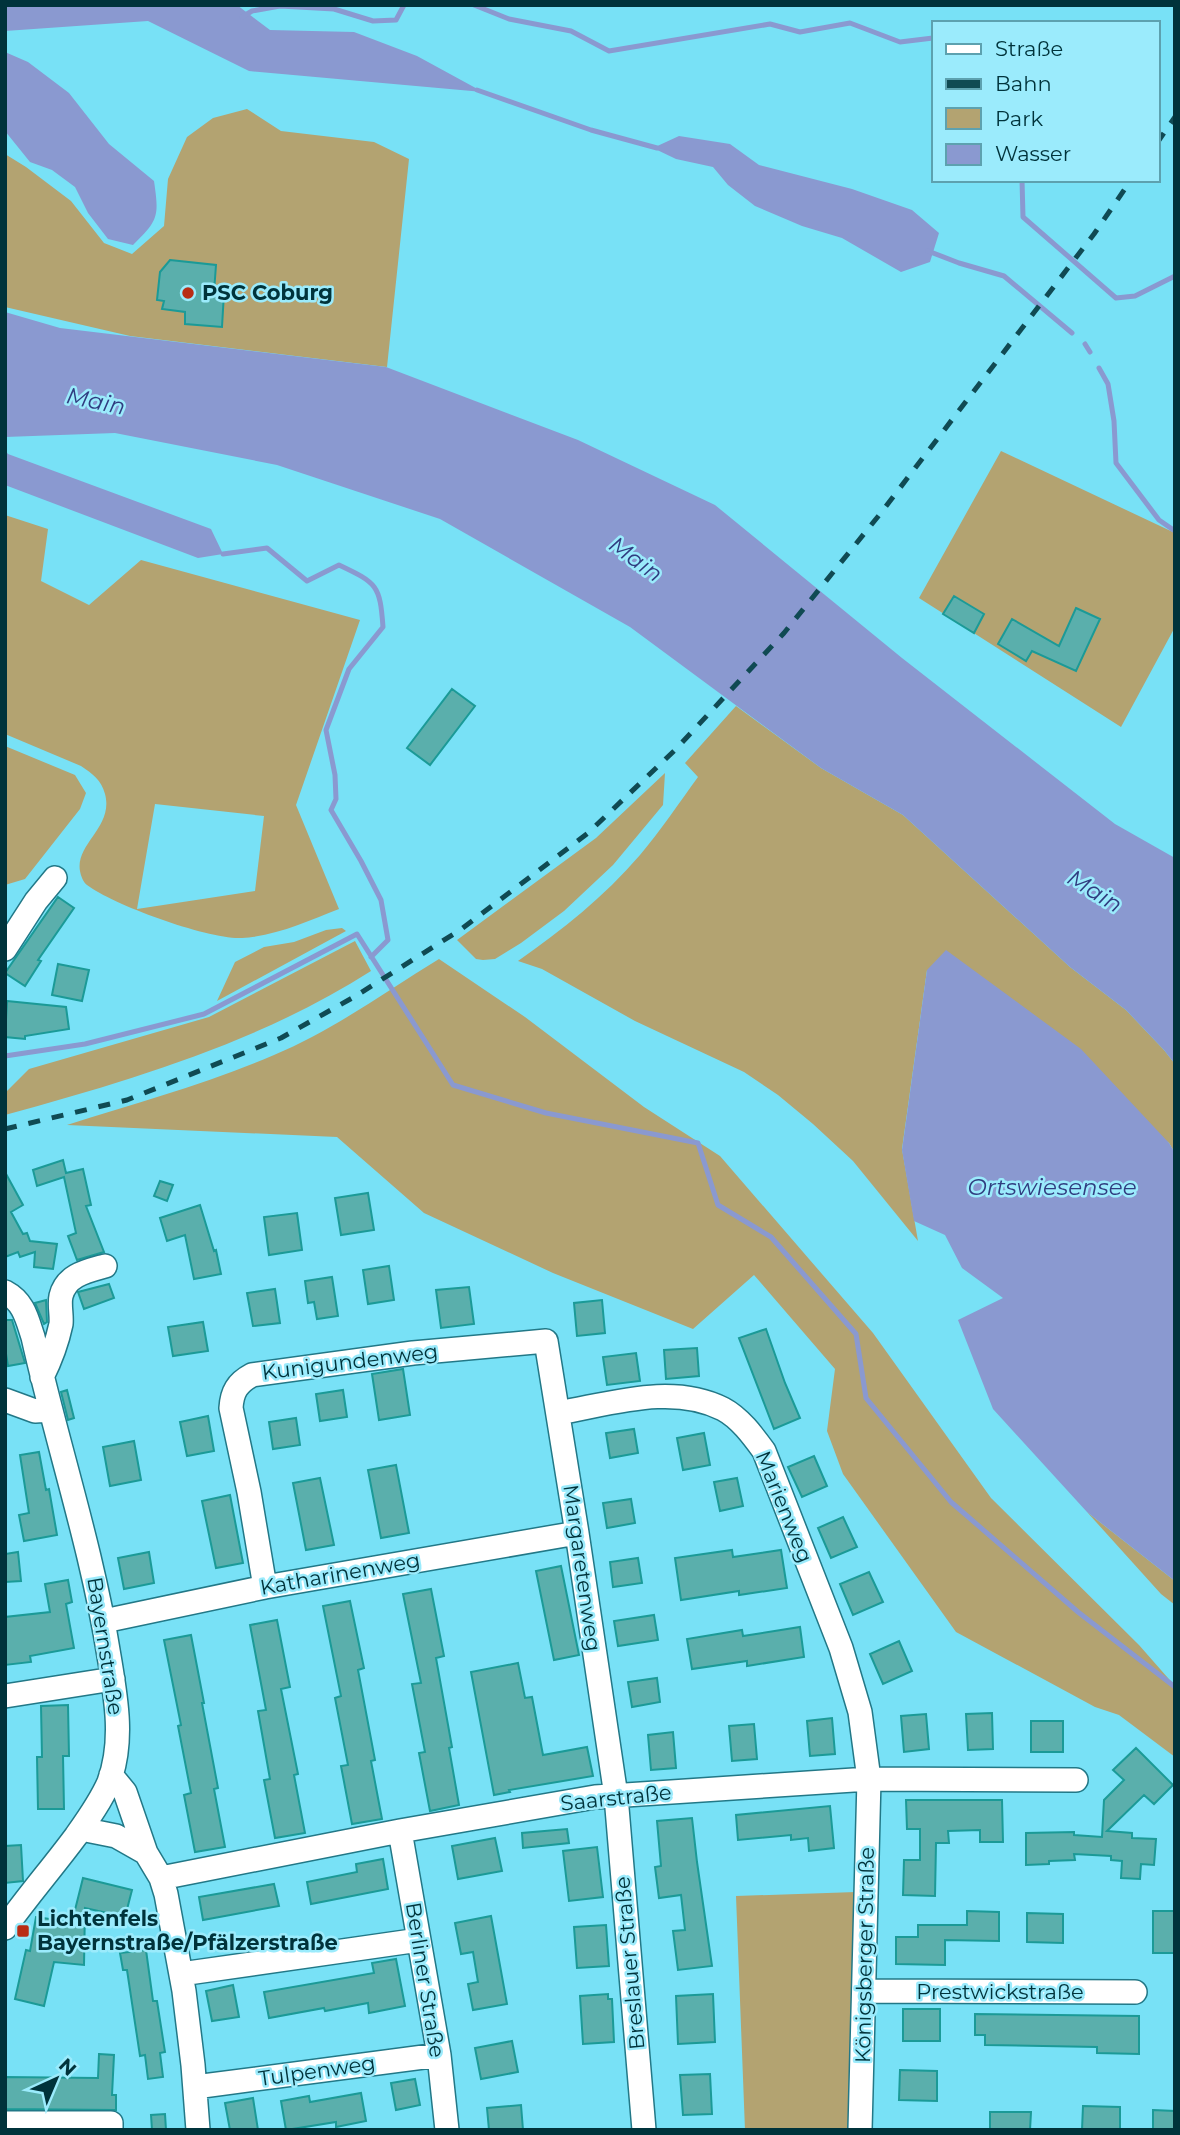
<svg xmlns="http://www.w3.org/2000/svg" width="1180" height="2135" font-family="Montserrat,sans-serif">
<rect width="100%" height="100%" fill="#78e1f6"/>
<path fill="#b3a371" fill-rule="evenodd" d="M247 109 281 131 374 142 409 159 387 367 130 336 5 307V154L26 167 71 201 104 243 132 254 164 226 168 179 187 137 213 118Z
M1001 451 1175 533V627L1121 727 919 598Z
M5 515 48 529 41 581 89 605 141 560 360 620 296 805 339 909C308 921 276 936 242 938 210 940 113 905 87 885 83 882 81 876 80 871 75 844 114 827 105 794 101 780 93 774 81 766L5 734ZM155 804 264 816 255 891 137 909Z
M736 706 821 768 903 815 1070 967 1126 1010 1164 1050 1175 1064V1153L1169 1143 927 970 902 1149 918 1241 853 1161 813 1124 778 1095 744 1072 635 1021 542 969 518 961C562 930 604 897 640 855 661 830 679 803 698 777L685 763Z
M5 746 75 775 86 793 80 809 25 879 5 885Z
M665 773 663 805 613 865 564 911 521 943 495 959 483 960 476 959 457 940 596 838Z
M342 928 346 931 217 1001 235 962 264 947 294 942 326 930Z
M355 941 371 971C260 1042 132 1080 5 1115V1093L29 1069 209 1017Z
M439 959 525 1017 644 1107 720 1156 873 1333 991 1498 1139 1645 1175 1686V1757L1119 1715 1095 1707 956 1632 843 1474 827 1431 835 1369 754 1275 693 1329 553 1273 424 1213 337 1137 67 1125C136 1103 207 1084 274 1055 332 1031 385 992 439 959Z
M1087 1512 1175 1581V1605L1161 1594Z
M856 1892 848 2130H745L736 1896Z"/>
<path fill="#8a99d0" d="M5 5H237L270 30 354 32 417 56 483 92 249 71 148 21 5 31Z
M5 52 28 62 69 93 109 144 154 181C159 216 159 220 133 245L108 239 88 213 75 187 52 170 30 162 5 131Z
M679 136 730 144 759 165 852 189 912 210 939 233 930 262 901 272 842 238 802 226 755 206 728 185 713 167 676 159 653 148Z
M5 312 60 328 386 367 578 440 715 505 902 658 1115 824 1175 858V1064L1164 1050 1126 1010 1070 967 903 815 821 768 630 627 440 519 277 465 115 433 5 437Z
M5 450 8 454 211 529 223 554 198 558 5 485Z
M946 950 1081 1049 1169 1143 1175 1153V1581L1087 1512 993 1409 958 1320 1003 1298 962 1268 945 1235 914 1221 902 1150 927 970Z"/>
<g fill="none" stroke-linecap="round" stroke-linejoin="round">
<path stroke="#8a99d0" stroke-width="5" d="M474 5 509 19 571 31 609 51 770 24 800 32 850 23 900 42 933 38
M242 17 252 11 280 6 334 9 373 21 396 20 404 5
M477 90 591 130 657 148
M1022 180 1023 217 1116 298 1135 296 1175 276
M928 251 959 263 1004 276 1072 333
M1085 344 1090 352
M1099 368 1108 384 1114 421 1116 463 1159 520 1175 531
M223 554 267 548 307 581 339 565C377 583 380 585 383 627L349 669 326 730 335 775 336 799 331 810 361 861 381 900 388 940 371 957
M5 1056 85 1044 204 1014 357 934 453 1085 546 1113 698 1143 718 1205 771 1237 856 1334 866 1398 951 1502 1078 1612 1175 1687"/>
</g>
<path fill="#5aafac" stroke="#1b9a97" stroke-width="2" d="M170 260 216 265 214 292 224 293 222 327 185 324V312L162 309 164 301 157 300 160 272Z
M954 596 984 614 974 633 943 614Z
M1076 608 1100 619 1076 671 1032 651 1026 661 998 644 1012 619 1059 646Z
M452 689 475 706 430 765 407 748Z
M58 897 74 908 38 960 41 961 25 986 5 973Z
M58 964 89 970 82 1001 52 995Z
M7 1001 66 1007 69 1029 25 1036V1039L5 1037Z
M63 1160 66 1173 83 1169 91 1205 86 1206 104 1252 77 1260 68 1236 76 1233 64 1177 37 1186 33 1170Z
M5 1172 23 1205 11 1212 23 1234 27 1233 30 1241 57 1244 53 1269 34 1267 35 1252 20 1257 18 1252 5 1257Z
M160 1181 173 1185 167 1201 154 1196Z
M368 1193 374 1230 341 1235 335 1198Z
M200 1205 214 1251 216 1250 221 1274 194 1279 185 1235 167 1241 160 1218Z
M297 1213 302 1250 269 1255 264 1217Z
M389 1266 394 1300 368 1304 363 1270Z
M332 1277 338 1316 317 1319 314 1302 308 1303 305 1281Z
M109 1284 114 1298 84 1309 78 1292Z
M469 1287 474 1324 441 1328 436 1290Z
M275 1289 280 1323 253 1326 247 1293Z
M46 1300 47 1322 44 1324 35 1303Z
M602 1300 605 1333 577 1336 574 1303Z
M5 1320H12L25 1363 8 1366 5 1348Z
M203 1322 208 1351 173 1356 168 1327Z
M766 1329 785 1383 800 1418 774 1429 739 1338Z
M697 1348 699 1376 666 1379 664 1350Z
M636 1353 640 1381 607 1385 603 1357Z
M403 1369 410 1415 379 1420 372 1374Z
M67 1390 74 1418 68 1420 61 1392Z
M343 1390 347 1417 320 1421 316 1394Z
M208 1416 214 1451 187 1456 180 1422Z
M296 1418 300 1445 273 1449 269 1422Z
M634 1429 638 1453 610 1458 606 1433Z
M704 1433 710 1465 683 1470 677 1438Z
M134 1441 141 1480 110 1486 103 1447Z
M39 1452 46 1490 49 1489 57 1535 24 1541 19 1515 29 1513 20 1455Z
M814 1456 827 1486 802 1497 788 1467Z
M396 1465 409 1533 381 1538 368 1470Z
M320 1478 334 1545 306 1550 293 1483Z
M737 1478 743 1506 720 1511 714 1482Z
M230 1495 243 1563 216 1568 202 1501Z
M631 1499 635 1523 607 1528 603 1503Z
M843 1517 857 1547 831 1558 818 1528Z
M732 1550 733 1557 781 1550 787 1588 739 1595V1591L681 1600 675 1558Z
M18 1552 21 1581 5 1582V1554Z
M149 1552 154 1583 124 1589 118 1558Z
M638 1558 642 1583 613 1587 610 1562Z
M561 1566 579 1655 554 1660 536 1571Z
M869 1572 883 1602 853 1615 840 1584Z
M68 1580 72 1602 66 1604 74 1648 30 1656 31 1662 5 1665V1617L50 1612 45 1584Z
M431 1589 444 1656 436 1658 452 1747 449 1748 459 1805 430 1811 419 1753 425 1752 412 1684 421 1683 403 1594Z
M350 1601 364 1668 358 1670 375 1760 371 1761 382 1819 352 1824 341 1766 348 1765 335 1698 341 1696 323 1606Z
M654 1615 658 1640 618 1646 614 1621Z
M277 1620 290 1687 281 1689 298 1774 294 1775 305 1833 275 1838 264 1780 270 1779 258 1711 266 1710 250 1625Z
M800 1627 804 1657 747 1666V1661L692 1669 687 1639 742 1630 743 1636Z
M191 1635 204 1703H202L218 1788 214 1789 225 1847 195 1852 184 1795 191 1793 178 1726 181 1725 164 1640Z
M899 1641 912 1671 883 1684 870 1654Z
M518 1663 525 1698 532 1697 543 1755 587 1747 593 1776 509 1790 510 1792 494 1795 471 1672Z
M657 1678 660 1702 632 1707 628 1682Z
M68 1705 69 1756H63L64 1809H38L37 1757H42L41 1706Z
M992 1713 993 1749 968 1750 966 1714Z
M926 1714 929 1749 904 1752 901 1716Z
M832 1718 835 1754 810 1756 807 1721Z
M1031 1721H1063V1752H1031Z
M754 1724 757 1759 732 1761 729 1726Z
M673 1732 676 1768 651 1770 648 1735Z
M1136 1748 1173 1785 1154 1804 1144 1795 1107 1831 1132 1833V1838L1156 1839 1154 1865 1141 1864 1140 1879 1121 1878 1122 1861 1111 1860V1856L1074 1854 1075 1860 1049 1861V1864L1026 1865V1833L1074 1832V1835L1102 1837 1104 1800 1124 1780 1113 1770Z
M906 1800H1002L1003 1842H980V1830L948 1831 949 1843H936L935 1896 903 1895 904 1860H920V1829H907Z
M830 1806 834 1848 809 1851 808 1838 791 1840V1835L738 1840 736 1815Z
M692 1818 697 1862 712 1966 678 1970 673 1931 685 1930 681 1895 659 1898 655 1867 661 1866 657 1821Z
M567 1829 569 1843 523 1848 522 1833Z
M495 1838 502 1871 458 1879 452 1846Z
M21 1845 23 1881 5 1883V1846Z
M597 1847 603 1897 569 1901 563 1851Z
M383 1859 388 1889 311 1904 307 1882 357 1872 356 1864Z
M83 1878 132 1890 125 1917 85 1908 84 1965 54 1962 44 2006 15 1999 26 1950 30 1951 36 1917 72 1922Z
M274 1884 279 1906 203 1920 199 1897Z
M967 1911 999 1912V1941L945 1940V1965L896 1964V1937H918V1925H967Z
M1153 1911H1175V1953H1153Z
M1027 1913 1063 1914V1943L1027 1942Z
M491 1916 507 2004 473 2010 468 1984 478 1982 473 1952 461 1954 455 1923Z
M606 1925 609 1966 577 1968 574 1927Z
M146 1950 153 2001H157L165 2052 160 2053 163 2077 148 2079 145 2055 140 2056 127 1970H123L120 1953Z
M396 1959 405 2006 369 2013 368 2003 325 2011 324 2008 269 2018 264 1992 374 1973 372 1963Z
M233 1985 239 2017 212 2021 206 1991Z
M608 1994V1999H612L614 2042 583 2044 580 1996Z
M713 1994 715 2042 678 2044 676 1996Z
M903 2009H940V2041H903Z
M975 2014 1139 2016V2054L1097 2053V2047L985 2045V2035H975Z
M512 2041 518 2072 481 2079 475 2048Z
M99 2054 114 2055 112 2095H116V2110L5 2109V2077L98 2078Z
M900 2070 937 2071V2101L899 2100Z
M710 2074 712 2114 683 2115 680 2075Z
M415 2079 420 2105 396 2110 391 2083Z
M361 2093 366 2121 336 2127V2122L286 2130 281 2101 309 2096 310 2102Z
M253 2098 258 2130H230L225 2103Z
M521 2105 523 2130H489L487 2108Z
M1083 2106 1120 2107V2130H1082Z
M1153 2110 1175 2111V2130H1153Z
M990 2112H1031L1030 2130H990Z
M165 2114 166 2130H152L151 2115Z"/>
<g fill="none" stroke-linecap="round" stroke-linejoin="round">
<g stroke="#227887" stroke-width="26">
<path id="minor" d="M5 949 36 901 55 878
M5 1292C24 1302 27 1319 33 1337 57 1444 92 1548 109 1656 116 1698 124 1741 109 1782 101 1801 88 1819 76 1836 53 1867 27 1897 5 1928
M42 1377C51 1359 57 1343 61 1324 62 1315 59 1305 61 1296 66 1275 87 1271 105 1266
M5 1400 35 1411 51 1410
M558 1413C611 1404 672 1383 723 1409 740 1418 753 1436 764 1451L841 1648 860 1712 869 1779 860 2130
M265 1587 249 1492 231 1408C232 1392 237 1383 252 1375L413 1353 546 1341 577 1533 616 1796 644 2130
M104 1621 265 1587 577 1533
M5 1696 113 1679
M111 1775 125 1792 146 1853 161 1878 166 1894 184 1991 193 2065 198 2130
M81 1829 116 1836 146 1853
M400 1831 439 2055 447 2130
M161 1878 400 1831 595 1797 869 1779 1076 1780
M181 1974 419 1940
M865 1991 1135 1992
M195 2087 439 2055
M5 2123H111V2130"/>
</g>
<use href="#minor" stroke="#fff" stroke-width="23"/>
<path stroke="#104a53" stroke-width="5" stroke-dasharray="12 12" stroke-linecap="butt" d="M1157 143 1175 117
M5 1129 127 1100 281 1038 354 997 460 930 588 833 675 750 784 633 880 514 1094 234 1131 180"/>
</g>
<g fill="#b92d15" stroke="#9bebfc" stroke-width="2.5">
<circle cx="188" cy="293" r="7"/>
<rect x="16" y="1924" width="14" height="14" rx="3.5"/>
</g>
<g text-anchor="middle" stroke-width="5" stroke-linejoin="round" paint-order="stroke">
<g font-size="21" font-weight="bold" fill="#00333b" stroke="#9bebfc" text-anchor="start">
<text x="202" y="300">PSC Coburg</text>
<text x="37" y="1926">Lichtenfels<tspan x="37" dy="24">Bayernstraße/Pfälzerstraße</tspan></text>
</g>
<g font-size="21" fill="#00333b" stroke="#9bebfc">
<text transform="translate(350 1362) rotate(-7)" y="7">Kunigundenweg</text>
<text transform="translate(784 1507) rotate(68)" y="7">Marienweg</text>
<text transform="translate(582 1568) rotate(82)" y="7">Margaretenweg</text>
<text transform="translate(340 1574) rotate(-10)" y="7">Katharinenweg</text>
<text transform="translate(105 1646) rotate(81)" y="7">Bayernstraße</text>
<text transform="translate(616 1798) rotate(-6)" y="7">Saarstraße</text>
<text transform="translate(865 1955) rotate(-89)" y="7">Königsberger Straße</text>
<text transform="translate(630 1963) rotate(-95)" y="7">Breslauer Straße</text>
<text transform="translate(425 1980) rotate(81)" y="7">Berliner Straße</text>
<text x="1000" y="1999">Prestwickstraße</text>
<text transform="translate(317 2071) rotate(-8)" y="7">Tulpenweg</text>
</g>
<g font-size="23" font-style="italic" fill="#303c7f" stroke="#9bebfc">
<text transform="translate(96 401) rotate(12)" y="8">Main</text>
<text transform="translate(636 559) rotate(36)" y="8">Main</text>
<text transform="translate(1095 891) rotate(32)" y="8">Main</text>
<text x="1052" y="1195">Ortswiesensee</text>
</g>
</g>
<rect width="1180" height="2135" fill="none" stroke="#00333b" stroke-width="14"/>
<rect x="932" y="21" width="228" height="161" fill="#9bebfc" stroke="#5da1af" stroke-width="2"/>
<rect x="946" y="44" width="35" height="10" fill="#ffffff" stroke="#5da1af" stroke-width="2"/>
<text x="995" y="56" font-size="21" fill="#00333b">Straße</text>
<rect x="946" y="79" width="35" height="10" fill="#104a53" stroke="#5da1af" stroke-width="2"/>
<text x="995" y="91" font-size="21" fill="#00333b">Bahn</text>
<rect x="946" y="108" width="35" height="21" fill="#b3a371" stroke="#5da1af" stroke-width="2"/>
<text x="995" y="126" font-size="21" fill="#00333b">Park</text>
<rect x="946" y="144" width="35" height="21" fill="#8a99d0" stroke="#5da1af" stroke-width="2"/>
<text x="995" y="161" font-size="21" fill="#00333b">Wasser</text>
<g transform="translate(56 2079) rotate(44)" stroke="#9bebfc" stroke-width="5" paint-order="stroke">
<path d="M0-5L12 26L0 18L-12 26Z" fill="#00333b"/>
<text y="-10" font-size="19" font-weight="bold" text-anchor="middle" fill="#00333b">N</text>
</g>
</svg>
